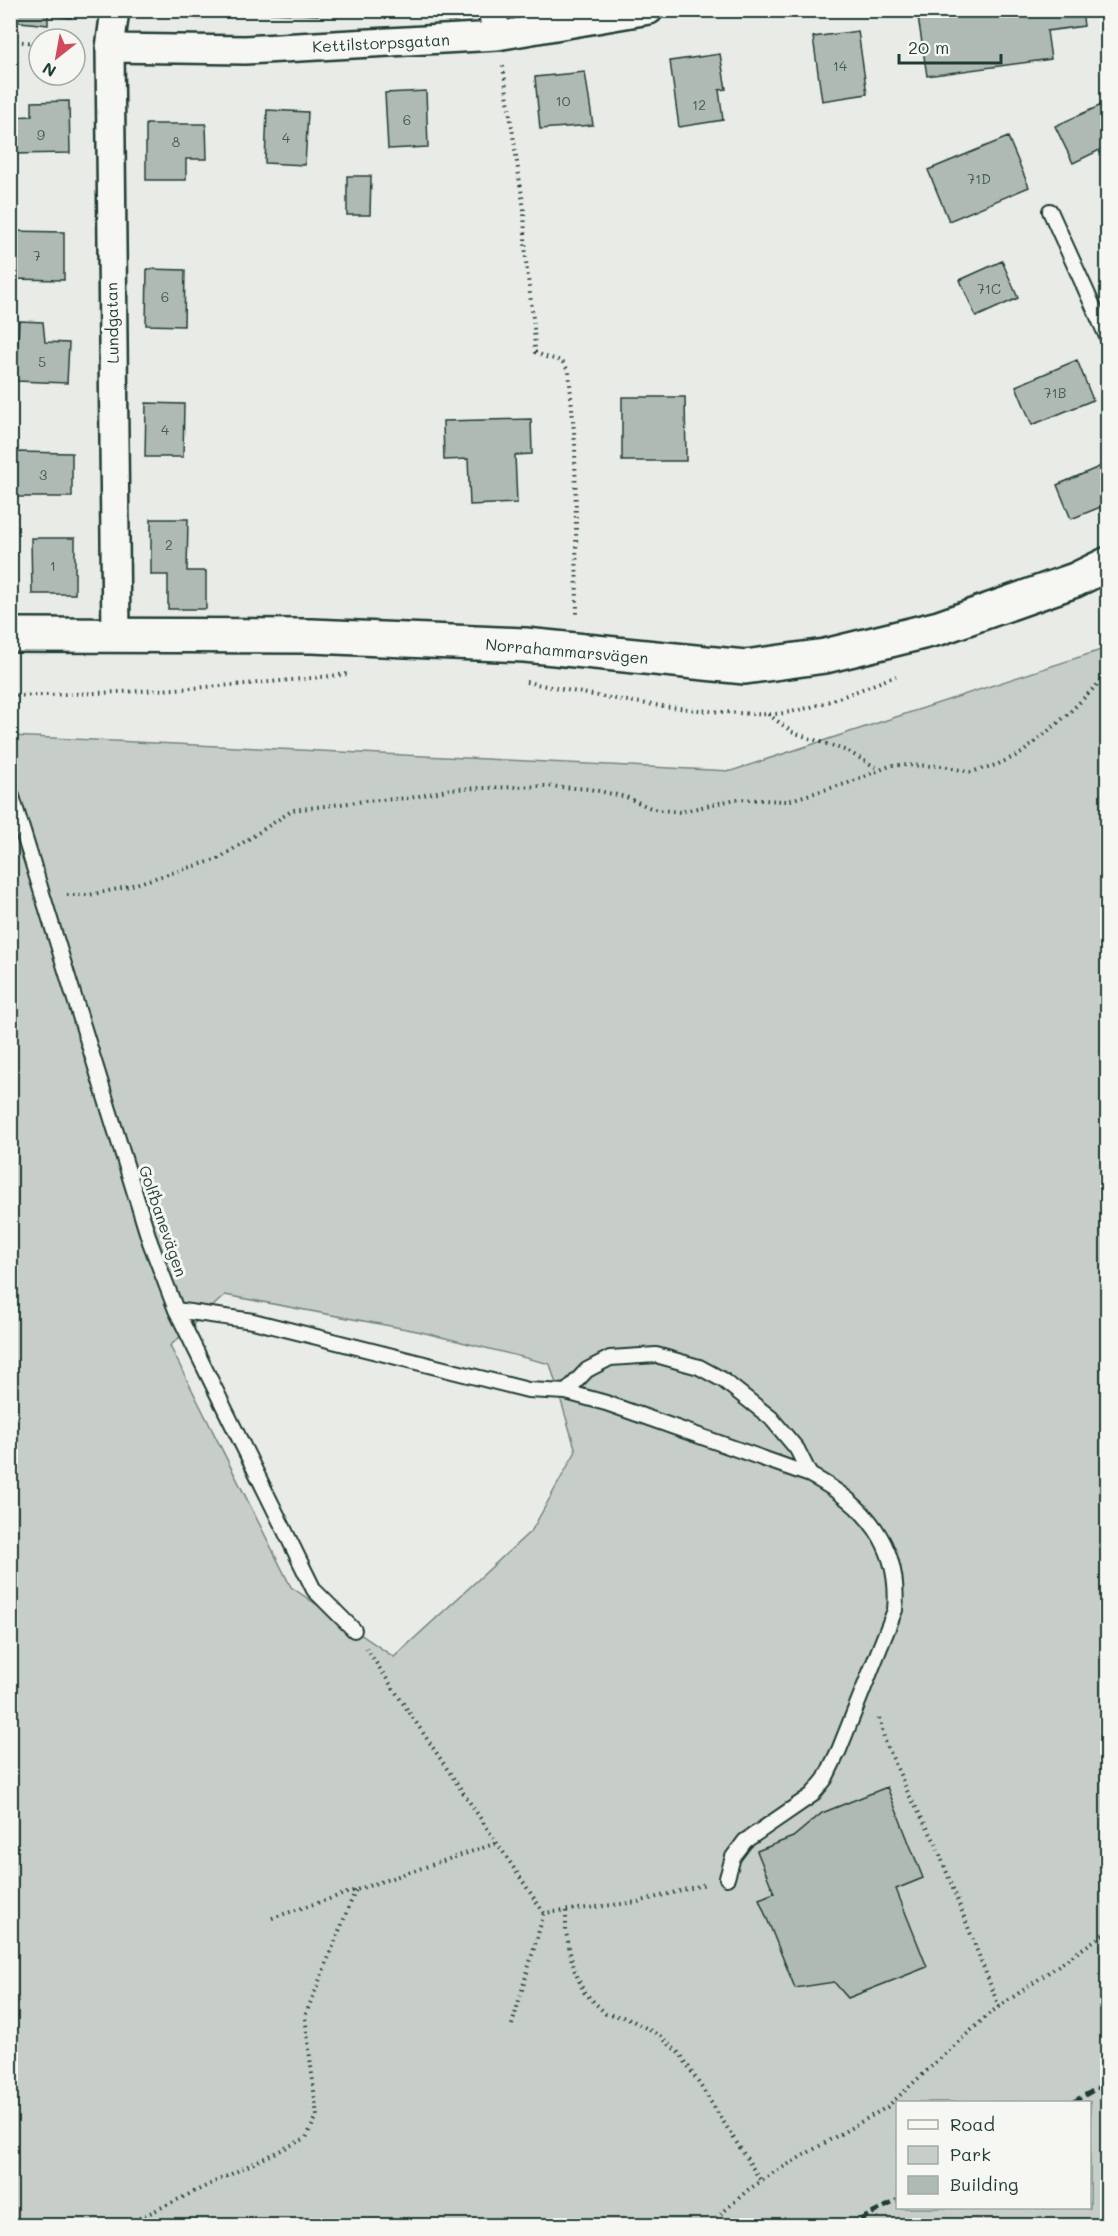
<svg xmlns="http://www.w3.org/2000/svg" width="1118" height="2236" font-family="Mali,sans-serif">
<rect width="100%" height="100%" fill="#e9ebe7"/>
<filter id="ink" filterUnits="userSpaceOnUse"><feTurbulence type="fractalNoise" baseFrequency=".0167" numOctaves="2"/><feDisplacementMap in="SourceGraphic" scale="12" xChannelSelector="R" yChannelSelector="G"/><feConvolveMatrix kernelMatrix="1 2 1 2 8 2 1 2 1" color-interpolation-filters="sRGB"/></filter>
<g filter="url(#ink)">
<path fill="#c7cec9" stroke="#73867e" stroke-width="1.5" fill-rule="evenodd" d="M1107 648V2225L11 2226V736L731 771ZM225 1295 417 1331 550 1364 576 1451 532 1530 394 1657 291 1587 170 1346ZM898 2102H1090V2208H898Z"/>
<path fill="#b0bab5" stroke="#1f3d34" stroke-width="1.5" d="M12 10H72L71 18 48 15V25L11 21Z
M156 10H200L201 19 155 14Z
M271 10H319V15L271 13Z
M917 10H1082L1084 26 1047 31 1051 59 927 76Z
M858 31 867 94 822 101 813 37Z
M720 54 726 89 719 90 723 120 679 127 670 61Z
M585 72 593 125 540 129 535 77Z
M426 91 428 147 388 149 385 93Z
M69 101 70 153 12 154V117L32 116V102Z
M1108 102V146L1073 163 1055 126Z
M267 110 308 112 305 165 265 163Z
M146 124H206L207 159H186V180H146Z
M1008 137 1029 187 949 221 928 170Z
M347 176H371L370 215H347Z
M10 231 64 232V280L10 279Z
M1002 261 1018 298 976 317 960 280Z
M147 269 185 270 184 326 146 325Z
M19 321 43 322 45 342 69 343 67 383 16 381Z
M1077 360 1093 400 1032 425 1016 386Z
M622 397H685L686 461H622Z
M146 403 184 404 183 457H145Z
M531 419 532 454 515 455 517 503 470 505 468 459 444 460 443 421Z
M14 452 72 453V497H14Z
M1108 456V504L1071 519 1057 485 1106 464 1104 458Z
M151 519H188L187 571H206V609H168V575H151Z
M31 538H75V594H32Z
M887 1787 923 1878 896 1889 927 1967 848 1998 834 1982 795 1988 759 1899 774 1893 757 1851 793 1837 822 1813Z"/>
<g fill="none" stroke-linecap="round" stroke-linejoin="round">
<g stroke="#1f3d34" stroke-width="18">
<path id="service" d="M1050 211 1108 339
M10 790 150 1242 176 1310 314 1590 354 1630
M176 1310 253 1321 528 1390 566 1392 606 1403 810 1475C865 1504 901 1545 895 1610L839 1750 825 1779 812 1795 745 1841 733 1857 727 1878
M566 1392 587 1370 610 1358 656 1355 699 1367 723 1380 771 1418 797 1449 810 1475"/>
</g>
<g stroke="#1f3d34" stroke-width="32">
<path id="minor" d="M115 10 110 48 116 636
M492 10 497 36
M110 48 245 50 497 36 649 10"/>
</g>
<g stroke="#1f3d34" stroke-width="38">
<path id="tertiary" d="M10 635 312 636 525 645 745 667 825 656 939 628 1075 580 1108 564"/>
</g>
<path stroke="#1f3d34" stroke-width="4" stroke-dasharray="1.5 4.5" stroke-linecap="butt" d="M10 41 39 43
M503 66 524 210 526 262 534 326 535 352 546 357 562 361 569 372 575 444 577 614H575
M526 682C591 695 657 708 724 712 743 713 764 716 784 713 822 707 860 689 896 676
M10 696C123 693 236 687 348 674
M768 714 792 732 847 751 879 769
M67 895H89L122 888 218 859 293 810 364 801 410 798 451 789 545 786 590 789 626 797 653 809 680 812 736 799 787 801 848 783 892 765 943 766 970 772 996 765 1022 753 1067 715 1108 674
M366 1648 544 1913 638 1902 706 1884
M879 1718 885 1741 909 1795 935 1842 999 2007
M566 1911V1932L573 1967 584 1992 606 2014 628 2018 660 2036 681 2055 761 2181
M272 1918 497 1843
M512 2025 544 1913
M123 2226 306 2138 317 2116 305 2016 356 1889
M707 2226 748 2190 773 2173 887 2107 990 2013 1108 1931"/>
<use href="#service" stroke="#f6f6f2" stroke-width="14"/>
<use href="#minor" stroke="#f6f6f2" stroke-width="27"/>
<use href="#tertiary" stroke="#f6f6f2" stroke-width="33"/>
<path stroke="#1f3d34" stroke-width="4.5" stroke-dasharray="9 4.5" stroke-linecap="butt" d="M1073 2102 1108 2082
M848 2226 898 2200"/>
</g>
</g>
<g text-anchor="middle" stroke-width="6" stroke-linejoin="round" paint-order="stroke">
<g font-size="14" fill="#435c54">
<text x="840" y="71">14</text>
<text x="563" y="106">10</text>
<text x="699" y="110">12</text>
<text x="407" y="125">6</text>
<text x="41" y="140">9</text>
<text x="286" y="143">4</text>
<text x="176" y="147">8</text>
<text x="979" y="184">71D</text>
<text x="37" y="261">7</text>
<text x="989" y="294">71C</text>
<text x="165" y="302">6</text>
<text x="42" y="367">5</text>
<text x="1055" y="398">71B</text>
<text x="165" y="435">4</text>
<text x="43" y="480">3</text>
<text x="169" y="550">2</text>
<text x="53" y="571">1</text>
</g>
<g font-size="16" fill="#1f3d34" stroke="#f6f6f2">
<text transform="translate(381 43) rotate(-3)" y="6">Kettilstorpsgatan</text>
<text transform="translate(112 323) rotate(-91)" y="6">Lundgatan</text>
<text transform="translate(567 651) rotate(5)" y="6">Norrahammarsvägen</text>
<text transform="translate(163 1221) rotate(71)" y="6">Golfbanevägen</text>
</g>
</g>
<rect width="1118" height="2236" fill="none" stroke="#f6f6f2" stroke-width="36"/>
<rect x="18" y="18" width="1082" height="2200" fill="none" stroke="#1f3d34" stroke-width="2" filter="url(#ink)"/>
<rect x="896" y="2101" width="195" height="108" fill="#f6f6f2" stroke="#a0aca6" stroke-width="1.5"/>
<rect x="908" y="2120" width="30" height="9" fill="#f6f6f2" stroke="#a0aca6" stroke-width="1.5"/>
<text x="950" y="2131" font-size="18" fill="#1f3d34">Road</text>
<rect x="908" y="2146" width="30" height="18" fill="#c7cec9" stroke="#a0aca6" stroke-width="1.5"/>
<text x="950" y="2161" font-size="18" fill="#1f3d34">Park</text>
<rect x="908" y="2176" width="30" height="18" fill="#b0bab5" stroke="#a0aca6" stroke-width="1.5"/>
<text x="950" y="2191" font-size="18" fill="#1f3d34">Building</text>
<g transform="translate(57 57) rotate(211)"><circle r="28" fill="#f6f6f2" stroke="#a0aca6" stroke-width="1.5"/>
<path d="M0-4.5L10 22L0 15L-10 22Z" fill="#d1495b"/>
<text y="-9" font-size="16" font-weight="bold" text-anchor="middle" fill="#1f3d34">N</text>
</g>
<path d="M899 54v9h102v-9" fill="none" stroke="#1f3d34" stroke-width="3"/>
<text x="908" y="54" font-size="18" fill="#1f3d34" stroke="#f6f6f2" stroke-width="4.5" paint-order="stroke">20 m</text>
</svg>
